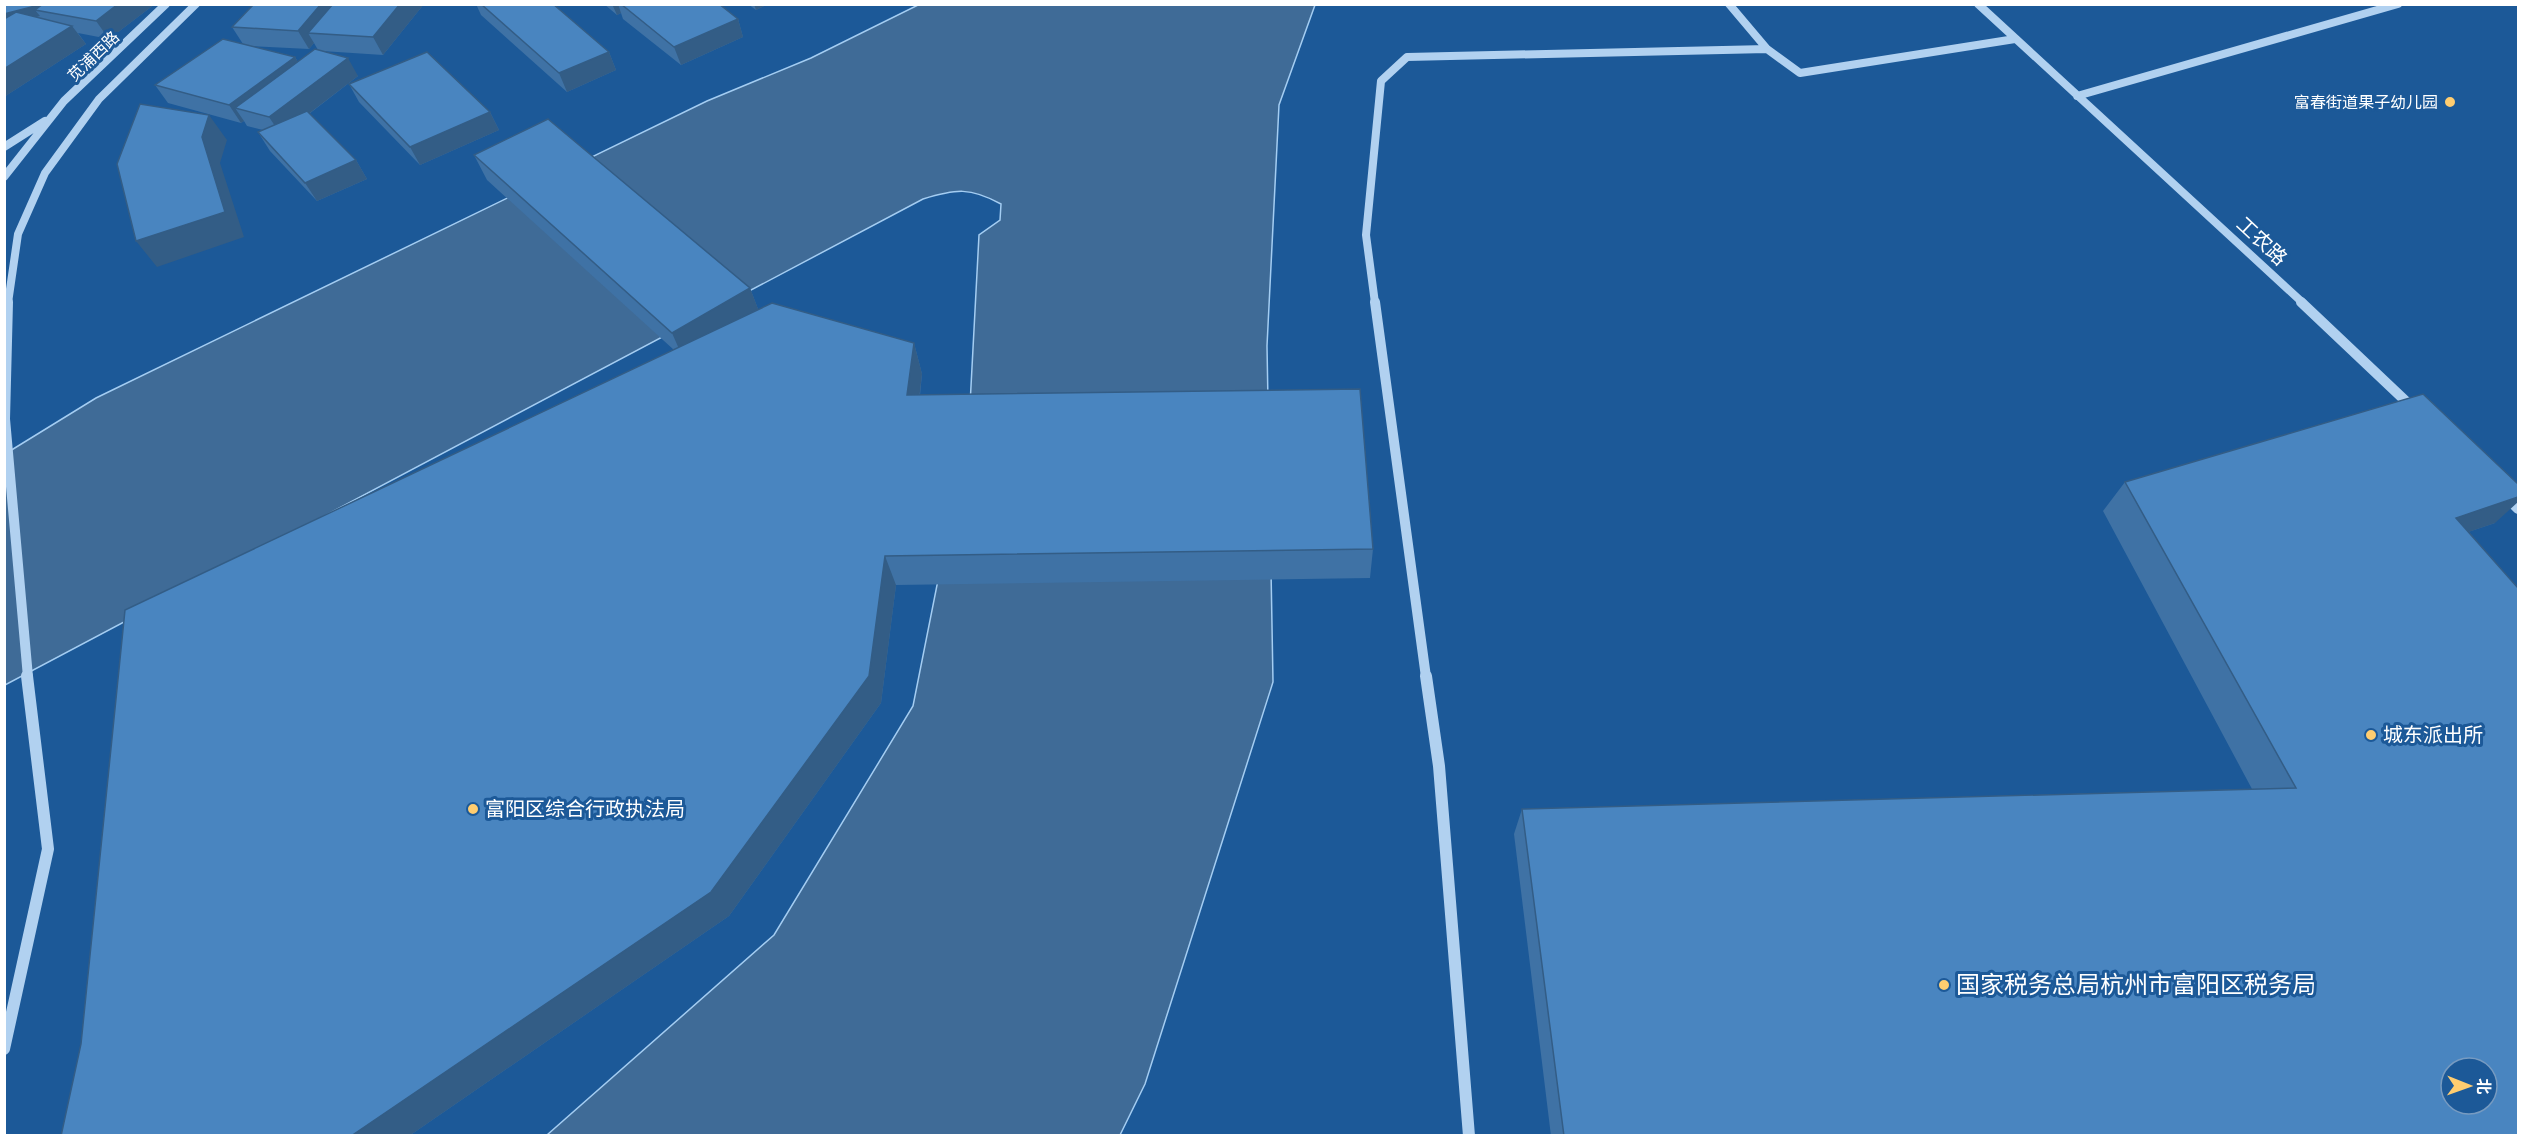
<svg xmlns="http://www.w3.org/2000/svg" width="2523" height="1140" font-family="Karla,'Noto Sans SC',sans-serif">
<rect width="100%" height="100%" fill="#1c5998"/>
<path fill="#3f6b97" stroke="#a4cdf2" stroke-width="1.5" d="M918 5H1315L1279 105 1267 346 1273 682 1145 1084 1120 1135H547L774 935 913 706 969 424 979 235 1000 220 1001 204C970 187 956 189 923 199L5 685V454L96 398 707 101 811 58Z"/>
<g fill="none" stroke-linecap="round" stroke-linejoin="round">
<path stroke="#b1d1f0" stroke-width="8" d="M1978 4 2303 303
M1767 49 1800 73 2015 39
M2077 96 2398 4
M4 147 45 121
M4 177 64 101 166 4
M8 303 18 234 45 173 99 99 196 4
M1375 303 1366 235 1381 81 1407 57 1767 49 1729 4"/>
<path stroke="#b1d1f0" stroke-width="10" d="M8 302 5 419 28 677
M1375 302 1426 677
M2301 302 2413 408
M2505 496 2518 509"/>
<path stroke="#b1d1f0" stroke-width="12" d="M1426 676 1439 766 1469 1136
M4 1049 48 849 27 676"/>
</g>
<path fill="#3f72a5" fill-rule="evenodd" d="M4 4H155L109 39 78 33 86 44 4 97Z
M424 4 383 55 322 51 358 76 309 114 356 160 367 179 317 201 270 151 258 132 263 130 247 126 244 121 241 123 168 103 155 85 243 44 232 27ZM314 43 318 50 298 62 295 57 250 46 309 49Z
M476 4H553L609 52 616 70 567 92 481 15Z
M604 4H719L738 19 743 37 681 65 623 19 621 13 617 15Z
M748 4H768L756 10Z
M349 84 490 112 499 130 420 165 359 102Z
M474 155 750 288 758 309 914 343 922 374 920 395 1373 549 1370 578 896 585 881 703 729 916 409 1136H61L674 350 487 180Z
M2125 482 2495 523 2468 532 2518 1136H1551L1514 834 1522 809 2252 789 2103 511Z"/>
<path fill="#335d86" d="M43 4 35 10 40 16 4 25V14Z
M118 4H155L109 39 96 21Z
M321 4H347L308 33 314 43 309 49 298 31Z
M400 4H424L383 55 373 37Z
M612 4H618L621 13 617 15Z
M754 4H768L756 10Z
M738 19 743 37 681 65 674 47Z
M72 26 86 44 4 97V69Z
M609 52 616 70 567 92 559 73Z
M295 57 306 75 235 108 244 121 241 123 229 105Z
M348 58 358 76 281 135 269 117Z
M490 112 499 130 420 165 410 147Z
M209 115 227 140 220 163 244 237 157 267 136 241 202 137Z
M356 160 367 179 317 201 305 183Z
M750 288 760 314 683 358 672 333Z
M914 343 922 374 916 425 907 395Z
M2518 497V502L2495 523 2424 547 2456 518Z
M885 556 896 585 881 703 729 916 409 1136H351Z"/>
<path fill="#4985c0" stroke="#335d86" stroke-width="1.5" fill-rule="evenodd" d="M4 4H43L4 14Z
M43 4H118L96 21 35 10Z
M254 4H321L298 31 232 27Z
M333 4H400L373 37 308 33Z
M481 4H553L609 52 559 73Z
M621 4H719L738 19 674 47Z
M16 12 72 26 4 69V19Z
M223 39 295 57 229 105 155 85Z
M315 49 348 58 269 117 235 108Z
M427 52 490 112 410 147 349 84Z
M140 104 209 115 202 137 225 212 136 241 117 164Z
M307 111 356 160 305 183 258 132Z
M548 119 750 288 672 333 474 155Z
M772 303 914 343 907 395 1360 389 1373 549 885 556 869 676 711 892 351 1136H61L81 1044 125 610Z
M2423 394 2518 484V497L2456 518 2518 588V1136H1564L1522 809 2296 788 2125 482ZM2451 1068H2487V1104H2451Z"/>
<g fill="#ffcd70" stroke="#1c5998" stroke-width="2">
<circle cx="2450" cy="102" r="6"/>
<circle cx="2371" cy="735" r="6"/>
<circle cx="473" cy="809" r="6"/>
<circle cx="1944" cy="985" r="6"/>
</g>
<g text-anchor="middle" stroke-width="6" stroke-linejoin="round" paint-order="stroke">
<g font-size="16" fill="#fff" stroke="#1c5998">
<text transform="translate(93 56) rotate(-44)" y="6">苋浦西路</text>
</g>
<g font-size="16" fill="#fff" stroke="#1c5998" text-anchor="end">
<text x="2438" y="108">富春街道果子幼儿园</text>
</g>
<g font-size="20" fill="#fff" stroke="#1c5998">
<text transform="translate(2262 241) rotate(43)" y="7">工农路</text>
</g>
<g font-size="20" fill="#fff" stroke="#1c5998" text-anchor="start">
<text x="2383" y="742">城东派出所</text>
<text x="485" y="816">富阳区综合行政执法局</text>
</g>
<g font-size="24" fill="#fff" stroke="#1c5998" text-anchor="start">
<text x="1956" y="993">国家税务总局杭州市富阳区税务局</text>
</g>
</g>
<rect width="2523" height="1140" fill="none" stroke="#ffffff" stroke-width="12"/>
<g transform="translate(2469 1086) rotate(91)"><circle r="28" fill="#1c5998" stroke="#779bc1" stroke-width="1.5"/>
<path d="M0-4.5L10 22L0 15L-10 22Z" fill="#ffcd70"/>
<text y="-9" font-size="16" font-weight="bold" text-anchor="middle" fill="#ffffff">北</text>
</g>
</svg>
